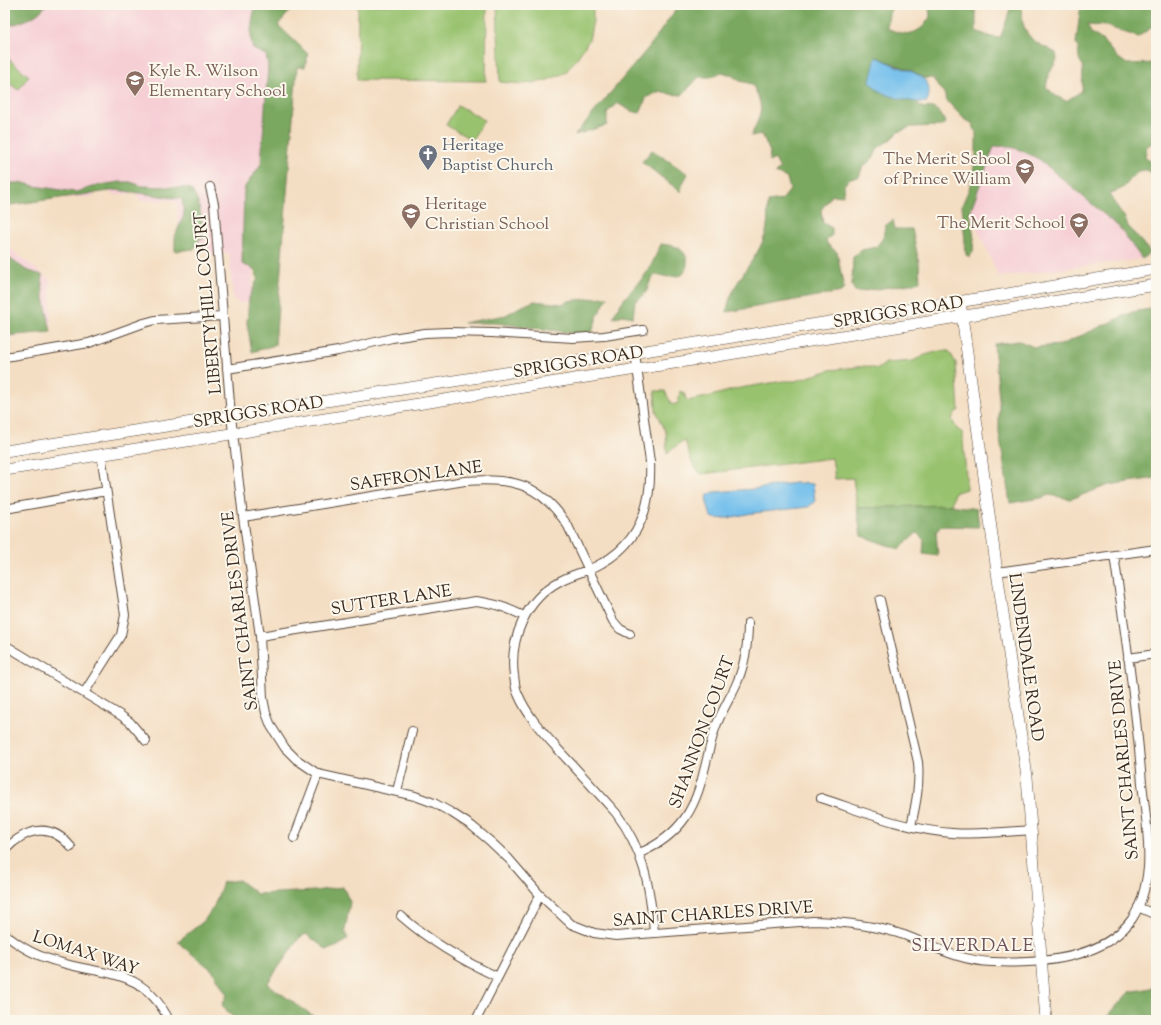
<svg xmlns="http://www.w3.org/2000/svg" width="1161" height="1025" font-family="'Sorts Mill Goudy',serif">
<rect width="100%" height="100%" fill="#fbf7ec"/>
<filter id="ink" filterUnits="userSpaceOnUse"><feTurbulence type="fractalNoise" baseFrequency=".025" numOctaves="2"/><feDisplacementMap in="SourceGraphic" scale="8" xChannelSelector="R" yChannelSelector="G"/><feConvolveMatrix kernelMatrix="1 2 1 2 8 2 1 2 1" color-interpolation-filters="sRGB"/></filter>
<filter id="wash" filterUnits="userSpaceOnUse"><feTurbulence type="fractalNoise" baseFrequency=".012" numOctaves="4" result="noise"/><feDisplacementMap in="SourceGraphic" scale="16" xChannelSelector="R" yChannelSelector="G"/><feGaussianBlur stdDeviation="0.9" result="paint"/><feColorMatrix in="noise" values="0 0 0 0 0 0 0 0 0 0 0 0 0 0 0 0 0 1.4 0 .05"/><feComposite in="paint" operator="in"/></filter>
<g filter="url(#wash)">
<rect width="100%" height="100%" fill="#f4dec3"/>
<path fill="#f6cfd5" d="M5 5H273L251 303H239L233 298 229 253 207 254 206 248 205 247 179 249 177 205 174 201 170 200 140 201 138 195 135 193 114 195 105 190 96 191 92 197 5 200 6 245 50 280 51 328 5 339Z
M996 139 1039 159 1119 227 1142 259 999 277 970 212Z"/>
<path fill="#98c26e" stroke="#6a7646" d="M358 5H487L486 81 357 80Z
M497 5H593V21L589 40 577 58 565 73 545 81 523 84 500 82Z
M5 56 29 76 18 90 5 80Z
M458 105 484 120 472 140 446 125Z
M940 351H949L956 363 959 410 954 414 952 420 957 429 963 433C963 452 967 471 966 489L954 493 951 505 857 508 853 478 835 479 832 458 702 474C691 468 689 452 685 441L681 442 667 454 666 432 656 411 655 391H665L672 405 678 403 680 391 684 393 687 401 707 397 740 388 783 381H795L830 370 866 366 878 369 886 363 913 361 925 355Z"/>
<path fill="#7aa861" stroke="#5a6940" d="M5 5H46C36 19 21 22 5 27Z
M255 5H295L278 25 308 54 305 67H297L275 345 252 352 247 323 249 298 258 278 254 269 242 264 244 189C248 180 256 173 261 164L268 66 266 55 253 49C248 35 253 19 255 5Z
M679 5H893L889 14 887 28C898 33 909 37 920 29 924 27 927 21 930 17L929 6 930 5H973L976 13V31L991 37 1000 38 1007 19 1011 5H1022C1020 15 1023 30 1031 38 1035 43 1049 49 1056 53L1057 60 1049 74 1046 87 1056 96 1066 101 1082 91 1083 66 1079 59 1078 48 1076 43 1081 5H1156V24L1138 37 1106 26 1087 25 1091 33 1102 40 1117 57 1127 64 1156 63V141L1147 146 1145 156 1156 168V176H1155L1147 170 1138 171 1123 188 1109 194 1120 212 1123 214 1128 226 1150 252 1142 259 1119 227 1039 159 1018 149 1005 146 995 147 993 149 970 212 974 239 973 251 970 257 966 255 962 205 969 189 976 157V132L972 123 965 120 947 101 944 93 938 87 933 78H924L912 71 876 57 875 88 883 93 916 101 919 105 924 108C934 105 942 113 945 123L941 126 911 127 898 132 891 139 878 148 874 157 862 168 859 177 850 178 844 185 843 196 832 195 821 210 823 223 832 228V235L826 241 829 246 837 252 844 289 841 292 727 312C729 285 755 263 764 238 769 227 767 214 768 202L782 200 790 190 787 178 775 173 780 169 775 159 769 162 770 152 762 134 751 136C762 112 765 108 752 84L740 81 730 74 720 73 711 77H699L682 95 670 94 660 91 646 98 640 113 631 111 617 103 607 113V125L575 135 649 47Z
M652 150 688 174 682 185 681 192 642 162Z
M120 182H130L142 186 189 188C202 200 201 222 204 238L199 239 195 249 175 251V236L184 215 182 199 117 190 10 205 5 211V187L12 183H24L34 186 75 192 84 190 93 186Z
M893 220 895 229H912L919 263 920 281 916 283 857 292 854 290 852 284 853 257 862 250 876 247 883 238 885 226Z
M661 244C666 245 673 245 677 247 689 254 690 265 682 275L668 277 661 275H655C644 286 653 292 635 301L633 317 623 315 613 318C620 300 634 289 645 275 652 266 656 254 661 244Z
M5 255 26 270 42 275 43 293 51 332 5 336Z
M603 297H608L598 315 592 332 573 333 496 323H463L506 315 518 308 534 301 562 304 569 301Z
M1156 308V478L1109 485 1071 499 1049 495 1041 498 1010 503 999 433V399L994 344 1019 341 1034 347 1061 345 1132 312Z
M951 505 977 509 979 527 941 526 936 532 938 556 923 554 924 540 917 533 899 549 861 536 857 508Z
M239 880 257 894 315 891 343 887 350 902 345 931 348 939 338 946 327 950 306 934 299 938 267 984 319 1020H234L232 1016 222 1005 227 995 212 970 182 946 178 941 204 921 214 906 223 882Z
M1151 988H1156V1020H1106L1107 1017 1129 992Z"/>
<path fill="#73bfec" stroke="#577485" d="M876 57C883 59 889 63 896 66 914 72 936 78 927 102 916 104 891 97 881 92 877 89 873 86 870 81Z
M795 483 813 484 815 502 808 507C790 509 772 511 754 513 741 514 723 522 711 517L706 499 708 495 714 492 754 489Z"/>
</g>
<g filter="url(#ink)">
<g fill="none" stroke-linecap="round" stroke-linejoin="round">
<g stroke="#574537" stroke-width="10">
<path id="street" d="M210 187 214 204 231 416 243 517 260 636 263 698 266 713 271 726 285 748 296 759 318 774 415 796 434 803 452 813 472 826 491 842 509 859 540 895 571 924 594 933 616 936 813 921C845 922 874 925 904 935 933 946 960 961 992 962 1037 964 1103 960 1132 919 1142 904 1146 886 1148 868 1150 841 1145 810 1142 783 1136 707 1125 631 1114 555
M635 353 650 462C652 504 640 542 602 563 589 571 573 574 560 581 526 599 509 639 514 676 515 682 515 688 518 694 528 718 548 738 565 757 582 775 599 794 616 813 644 850 650 887 654 932
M5 357 89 343 144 323 155 320 223 316
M227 369 338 351 392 338 425 333 449 332 492 333 573 338 604 336 643 330
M5 509 106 491
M243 517 465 481C513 477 541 484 568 526L613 621 620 629 630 634
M997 572 1156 549
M880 600 918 762C920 784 916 804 911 826
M260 636 476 601C494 603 508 608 524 616
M5 645 120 715 130 722 146 741
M1128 658 1156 654
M84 693 121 635 125 615 101 454
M397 791 412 731
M821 798C864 812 907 830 952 833 978 835 1005 832 1032 830
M294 838 318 774
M5 850C25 829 50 821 71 847
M640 853C658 845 673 835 685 818 703 792 705 759 715 729 720 714 729 700 736 685 745 665 748 645 748 623
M1138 907 1156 915
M401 916C431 942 463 961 498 977
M5 934C21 948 39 957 59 962 107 977 142 967 169 1020
M476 1020 540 895"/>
</g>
<g stroke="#574537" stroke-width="12">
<path id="secondary" d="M960 301 997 572 1027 777 1046 1020
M5 451 231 416 989 297 1156 269
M5 470C388 406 773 350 1156 285"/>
</g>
<use href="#street" stroke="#fff" stroke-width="8"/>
<use href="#secondary" stroke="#fff" stroke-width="11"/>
</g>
</g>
<defs>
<g id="school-pin" transform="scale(1)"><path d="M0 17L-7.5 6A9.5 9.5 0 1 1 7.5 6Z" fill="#8d6e63" stroke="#fbf7ec"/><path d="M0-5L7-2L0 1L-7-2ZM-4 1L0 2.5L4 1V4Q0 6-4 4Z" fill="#fff"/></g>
<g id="church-pin" transform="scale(1)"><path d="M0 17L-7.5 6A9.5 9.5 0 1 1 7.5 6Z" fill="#6b7280" stroke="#fbf7ec"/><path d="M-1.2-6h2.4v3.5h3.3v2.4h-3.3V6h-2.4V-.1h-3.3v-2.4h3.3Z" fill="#fff"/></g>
</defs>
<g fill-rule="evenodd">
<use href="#school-pin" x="135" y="80"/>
<use href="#church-pin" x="428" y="154"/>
<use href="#school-pin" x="1025" y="168"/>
<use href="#school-pin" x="411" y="213"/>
<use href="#school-pin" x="1079" y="222"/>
</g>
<g text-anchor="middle" stroke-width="4" stroke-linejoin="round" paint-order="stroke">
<g font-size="17" fill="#785e54" stroke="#fbf7ec" text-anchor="start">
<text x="149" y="76">Kyle R. Wilson<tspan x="149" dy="20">Elementary School</tspan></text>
<text x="1011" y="164" text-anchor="end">The Merit School<tspan x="1011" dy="20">of Prince William</tspan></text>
<text x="425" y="209">Heritage<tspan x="425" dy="20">Christian School</tspan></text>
<text x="1065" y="228" text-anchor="end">The Merit School</text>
</g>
<g font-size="17" fill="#5b616d" stroke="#fbf7ec" text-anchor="start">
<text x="442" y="150">Heritage<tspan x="442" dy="20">Baptist Church</tspan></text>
</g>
<g font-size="17" fill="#3b2a1e" stroke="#fbf7ec">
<text transform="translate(207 303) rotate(-95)" y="6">LIBERTY HILL COURT</text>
<text transform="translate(898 311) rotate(-9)" y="6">SPRIGGS ROAD</text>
<text transform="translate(578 361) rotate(-9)" y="6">SPRIGGS ROAD</text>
<text transform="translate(258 411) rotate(-9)" y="6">SPRIGGS ROAD</text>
<text transform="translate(416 475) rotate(-8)" y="6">SAFFRON LANE</text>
<text transform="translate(391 599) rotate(-9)" y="6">SUTTER LANE</text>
<text transform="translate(239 611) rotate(-97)" y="6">SAINT CHARLES DRIVE</text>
<text transform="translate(1027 657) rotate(82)" y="6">LINDENDALE ROAD</text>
<text transform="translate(701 732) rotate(-70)" y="6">SHANNON COURT</text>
<text transform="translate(1123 760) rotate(-95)" y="6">SAINT CHARLES DRIVE</text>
<text transform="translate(713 913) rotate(-4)" y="6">SAINT CHARLES DRIVE</text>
<text transform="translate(86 952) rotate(18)" y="6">LOMAX WAY</text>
</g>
<g font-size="18" letter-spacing="1" fill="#6e535a" stroke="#fbf7ec">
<text x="973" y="951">SILVERDALE</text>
</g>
</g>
<rect width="1161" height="1025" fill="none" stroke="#fbf7ec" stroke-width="20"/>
</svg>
